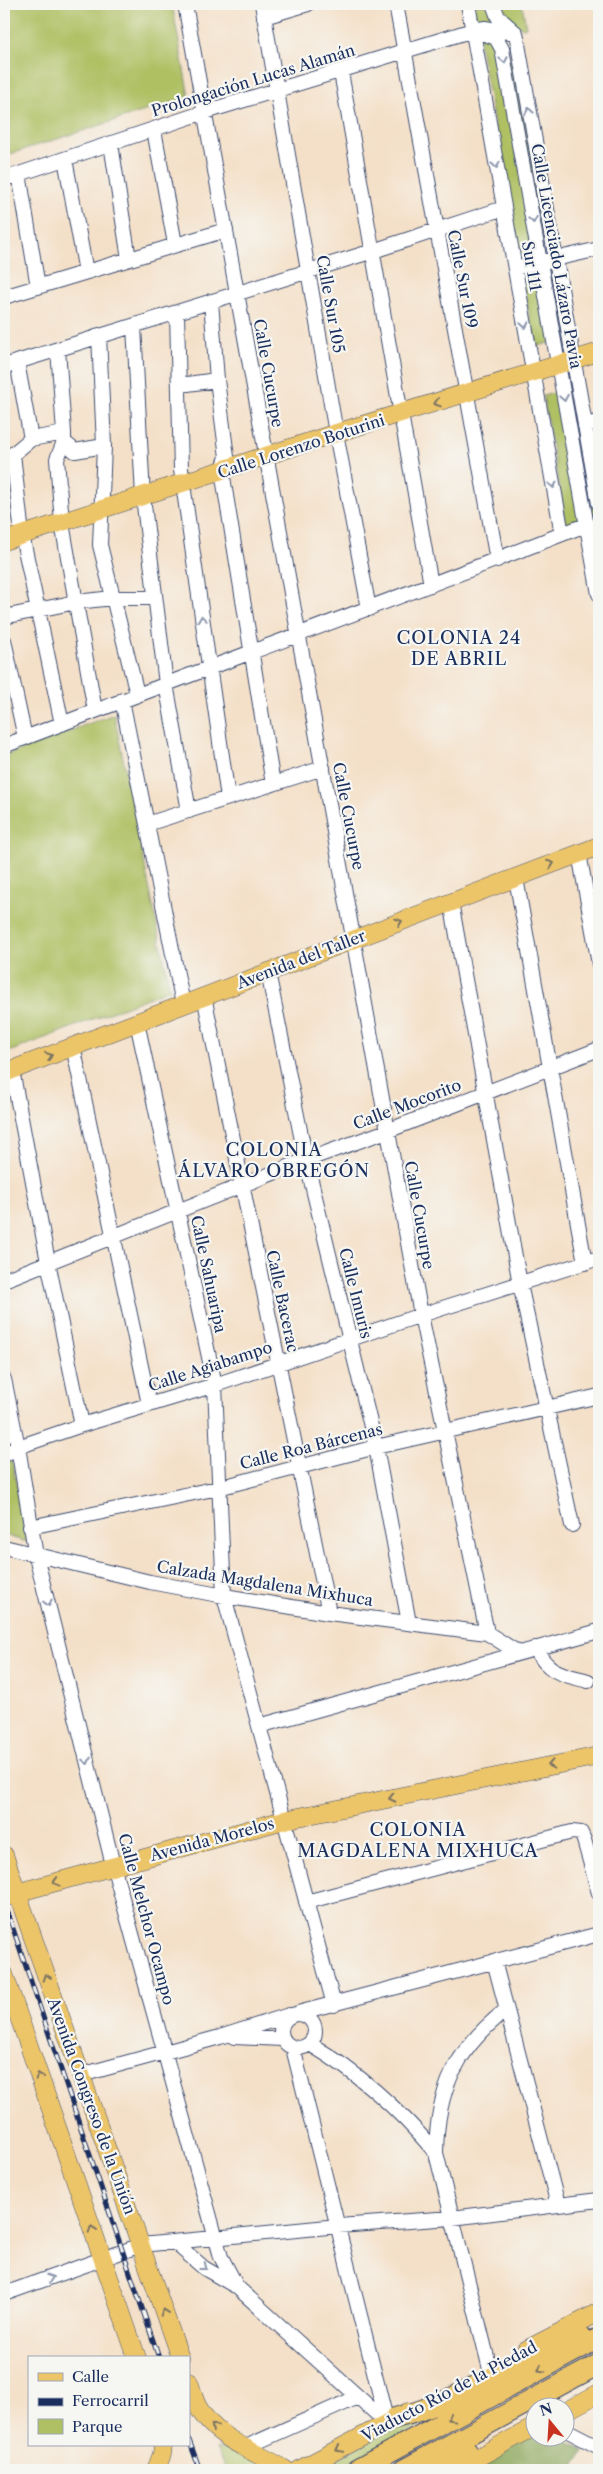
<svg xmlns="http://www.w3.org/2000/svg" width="603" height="2474" font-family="'Libre Caslon Text',serif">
<rect width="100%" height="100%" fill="#f6f6f2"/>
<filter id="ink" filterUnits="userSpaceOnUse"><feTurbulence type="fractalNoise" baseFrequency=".02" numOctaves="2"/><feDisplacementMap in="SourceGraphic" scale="10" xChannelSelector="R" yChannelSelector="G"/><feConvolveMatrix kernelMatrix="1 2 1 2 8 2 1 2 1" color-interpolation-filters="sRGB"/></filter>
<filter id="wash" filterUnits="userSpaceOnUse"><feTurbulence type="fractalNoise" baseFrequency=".0096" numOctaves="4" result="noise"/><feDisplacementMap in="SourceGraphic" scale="20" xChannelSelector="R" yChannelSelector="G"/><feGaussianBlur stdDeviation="1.12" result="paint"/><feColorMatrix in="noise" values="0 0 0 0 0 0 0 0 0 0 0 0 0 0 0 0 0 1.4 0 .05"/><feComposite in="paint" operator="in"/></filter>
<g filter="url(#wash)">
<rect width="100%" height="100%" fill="#f4e0c8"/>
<path fill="#afc064" stroke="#657861" d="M4 4H172L189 97 4 156Z
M472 4H522L526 27 523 28 490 11 552 342 535 347Z
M508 57H513L548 242 542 243Z
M572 386 599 535V554L568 387Z
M560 391 582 521 566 527 543 396Z
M114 714 170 989 4 1054V756Z
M12 1461 27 1542 4 1535V1465Z
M461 2403 338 2470H315L383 2434Z
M216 2449 232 2450 272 2470H214L224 2466Z"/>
<path fill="#8ba65a" stroke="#536a5c" d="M535 2433 536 2436 559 2437 584 2450 571 2470H480L491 2457Z"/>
</g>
<g filter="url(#ink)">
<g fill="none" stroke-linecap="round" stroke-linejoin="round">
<g stroke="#3c4a6e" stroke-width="16">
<path id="minor" d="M185 4 421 1315 487 1633
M262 4 336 433 369 609
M396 4 497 560
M468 4 562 534
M493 4 498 17 516 33 599 504
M264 17 308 4
M473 30 496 38 502 49 599 594
M341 72 431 585
M154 130 175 244
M111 144 129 259
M65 159 86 272
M19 174 38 287
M4 179 205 112 473 30 485 28 516 33
M515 268 599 249
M4 297 226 230
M211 301 217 380 227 457 222 471 273 784
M177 314 181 470 228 798
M134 326 143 497 166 684 189 811
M99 335 104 446 100 545 137 694
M58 349 64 433V442L57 459 62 523 95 711
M17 362 31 439
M4 366 373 251 504 208
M180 385 217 380
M585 426 599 421
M64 442 75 451 104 446
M13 454 22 535 62 724
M4 456 13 454 31 439 64 433
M4 617 76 602 113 598H155
M4 640 25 738
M122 700 183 1004
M4 746C198 671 394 600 588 524
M147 824 323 768
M579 853 599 964
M516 878 585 1263
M451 902 520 1284 572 1525
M268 972 306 1160 376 1447 409 1623
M204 996 329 1613
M137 1022 215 1385 224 1596 334 2005
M73 1046 149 1404
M12 1070 48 1262 82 1425
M4 1280 306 1160 387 1131 599 1049
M4 1379 18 1447 36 1556 113 1865 221 2257 237 2287
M4 1455 18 1447 82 1425 215 1385 421 1315 599 1258
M30 1527 218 1488 376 1447 599 1396
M4 1547 150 1582 224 1596 329 1613 487 1633 517 1652
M535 1648C549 1674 562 1674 588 1681
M259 1726 599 1631
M306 1902 572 1832 581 1833 584 1840 599 1893
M494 1961 558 2205
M298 2013 599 1934
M281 2031a17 17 0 1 1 34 0a17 17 0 1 1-34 0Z
M234 2037 283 2039
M310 2044C359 2073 399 2109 436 2153
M293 2048 387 2423
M81 2075 220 2037 289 2015
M174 2242 204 2268 237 2287 387 2423
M4 2294 141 2245 338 2226 452 2218 599 2200
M490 2369 436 2153C437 2089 456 2049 506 2010
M566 2430 599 2447
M246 2447 358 2397"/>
</g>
<g stroke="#3c4a6e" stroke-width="19">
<path id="major" d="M4 541 336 433 599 352
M4 1073 599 846
M4 1855 180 2358
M4 1898 16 1893 284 1820 599 1756
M4 1974 137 2358
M526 2350 599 2312
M189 2382C192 2390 194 2400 198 2407 216 2440 256 2451 286 2470
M566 2411 599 2393
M156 2470 162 2454 163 2445
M299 2470 408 2412
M454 2470 536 2426"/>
</g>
<g stroke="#3c4a6e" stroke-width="22">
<path id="highway" d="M395 2418C462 2402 516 2358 581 2336
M356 2470 599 2338
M403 2470 599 2364
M434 2470 467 2451"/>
</g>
<use href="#minor" stroke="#fff" stroke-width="14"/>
<use href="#major" stroke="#edc569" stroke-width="18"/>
<use href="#highway" stroke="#edc569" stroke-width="20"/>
<g stroke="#1b2f5e" stroke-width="5">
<path id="rail" d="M4 1902 159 2358
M189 2440 200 2470"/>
</g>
<use href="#rail" stroke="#f6f6f2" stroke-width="3" stroke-dasharray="9" stroke-linecap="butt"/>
</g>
<defs><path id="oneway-chevron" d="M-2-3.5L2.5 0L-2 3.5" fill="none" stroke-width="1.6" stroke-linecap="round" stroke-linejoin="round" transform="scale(1.25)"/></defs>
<g stroke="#8d97ae">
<use href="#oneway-chevron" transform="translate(504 60) rotate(80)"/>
<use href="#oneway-chevron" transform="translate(529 111) rotate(-100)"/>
<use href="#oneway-chevron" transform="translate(496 165) rotate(80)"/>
<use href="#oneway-chevron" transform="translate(533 220) rotate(80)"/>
<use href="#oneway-chevron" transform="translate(525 325) rotate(80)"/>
<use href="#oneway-chevron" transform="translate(564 398) rotate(79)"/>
<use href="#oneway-chevron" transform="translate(553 485) rotate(80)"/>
<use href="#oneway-chevron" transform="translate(202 619) rotate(-98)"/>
<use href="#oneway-chevron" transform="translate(48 1603) rotate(76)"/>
<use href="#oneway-chevron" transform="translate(87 1761) rotate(76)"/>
<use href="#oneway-chevron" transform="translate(204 2267) rotate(38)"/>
<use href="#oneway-chevron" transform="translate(50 2278) rotate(-20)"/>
</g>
<g stroke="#797263">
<use href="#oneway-chevron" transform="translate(437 403) rotate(162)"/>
<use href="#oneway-chevron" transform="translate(551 864) rotate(-21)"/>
<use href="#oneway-chevron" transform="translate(399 922) rotate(-21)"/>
<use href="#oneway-chevron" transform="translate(49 1056) rotate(-21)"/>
<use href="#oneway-chevron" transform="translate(551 1765) rotate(168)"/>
<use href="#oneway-chevron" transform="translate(392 1798) rotate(168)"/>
<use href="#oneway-chevron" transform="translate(56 1882) rotate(164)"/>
<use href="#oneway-chevron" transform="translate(46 1977) rotate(-109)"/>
<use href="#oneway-chevron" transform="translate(39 2076) rotate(-109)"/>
<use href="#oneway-chevron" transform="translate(92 2229) rotate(-109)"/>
<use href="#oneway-chevron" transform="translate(164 2312) rotate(-109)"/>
<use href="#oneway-chevron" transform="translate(541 2369) rotate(151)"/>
<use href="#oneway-chevron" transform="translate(451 2418) rotate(151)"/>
<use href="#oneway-chevron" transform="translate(214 2427) rotate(-137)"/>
<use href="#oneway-chevron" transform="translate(339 2449) rotate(152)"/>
</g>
</g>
<g text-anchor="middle" stroke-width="4.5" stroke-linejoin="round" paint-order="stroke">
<g font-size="16" fill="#1b2f5e" stroke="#f6f6f2">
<text transform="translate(253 80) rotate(-17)" y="6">Prolongación Lucas Alamán</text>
<text transform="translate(557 256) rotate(80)" y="6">Calle Licenciado Lázaro Pavia</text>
<text transform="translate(532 266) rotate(80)" y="6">Sur 111</text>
<text transform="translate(463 279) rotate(79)" y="6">Calle Sur 109</text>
<text transform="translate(331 304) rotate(80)" y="6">Calle Sur 105</text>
<text transform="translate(269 373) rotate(80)" y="6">Calle Cucurpe</text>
<text transform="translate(301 446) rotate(-18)" y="6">Calle Lorenzo Boturini</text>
<text transform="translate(349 816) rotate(79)" y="6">Calle Cucurpe</text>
<text transform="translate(301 959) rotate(-21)" y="6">Avenida del Taller</text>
<text transform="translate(407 1104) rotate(-21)" y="6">Calle Mocorito</text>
<text transform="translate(420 1215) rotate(80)" y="6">Calle Cucurpe</text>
<text transform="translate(209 1274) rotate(78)" y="6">Calle Sahuaripa</text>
<text transform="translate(356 1293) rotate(76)" y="6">Calle Imuris</text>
<text transform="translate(283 1301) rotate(78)" y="6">Calle Bacerac</text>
<text transform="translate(210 1366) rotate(-18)" y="6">Calle Agiabampo</text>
<text transform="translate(311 1446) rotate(-14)" y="6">Calle Roa Bárcenas</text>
<text transform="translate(265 1583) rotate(9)" y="6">Calzada Magdalena Mixhuca</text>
<text transform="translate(212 1839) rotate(-15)" y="6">Avenida Morelos</text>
<text transform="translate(147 1919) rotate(75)" y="6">Calle Melchor Ocampo</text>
<text transform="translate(92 2106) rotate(70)" y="6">Avenida Congreso de la Unión</text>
<text transform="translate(449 2391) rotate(-28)" y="6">Viaducto Río de la Piedad</text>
</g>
<g font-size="18" letter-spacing="1" fill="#1b2f5e" stroke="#f6f6f2">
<text x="459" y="644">COLONIA 24<tspan x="459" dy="21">DE ABRIL</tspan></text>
<text x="274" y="1156">COLONIA<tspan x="274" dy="21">ÁLVARO OBREGÓN</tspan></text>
<text x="418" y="1836">COLONIA<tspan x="418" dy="21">MAGDALENA MIXHUCA</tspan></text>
</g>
</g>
<rect width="603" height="2474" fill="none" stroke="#f6f6f2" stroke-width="20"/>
<rect x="28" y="2356" width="162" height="90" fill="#f6f6f2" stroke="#9ea6b7"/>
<rect x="38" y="2373" width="25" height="8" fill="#edc569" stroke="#9ea6b7"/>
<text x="72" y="2382" font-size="15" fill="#1b2f5e">Calle</text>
<rect x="38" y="2398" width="25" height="8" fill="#1b2f5e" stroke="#9ea6b7"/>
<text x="72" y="2406" font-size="15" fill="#1b2f5e">Ferrocarril</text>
<rect x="38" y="2419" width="25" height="15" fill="#afc064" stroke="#9ea6b7"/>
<text x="72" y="2432" font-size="15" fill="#1b2f5e">Parque</text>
<g transform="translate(550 2422) rotate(342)"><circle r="24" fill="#f6f6f2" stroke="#9ea6b7"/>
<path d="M0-4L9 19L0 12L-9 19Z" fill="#c8321e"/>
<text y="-8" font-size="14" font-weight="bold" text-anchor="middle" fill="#1b2f5e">N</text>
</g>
</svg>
